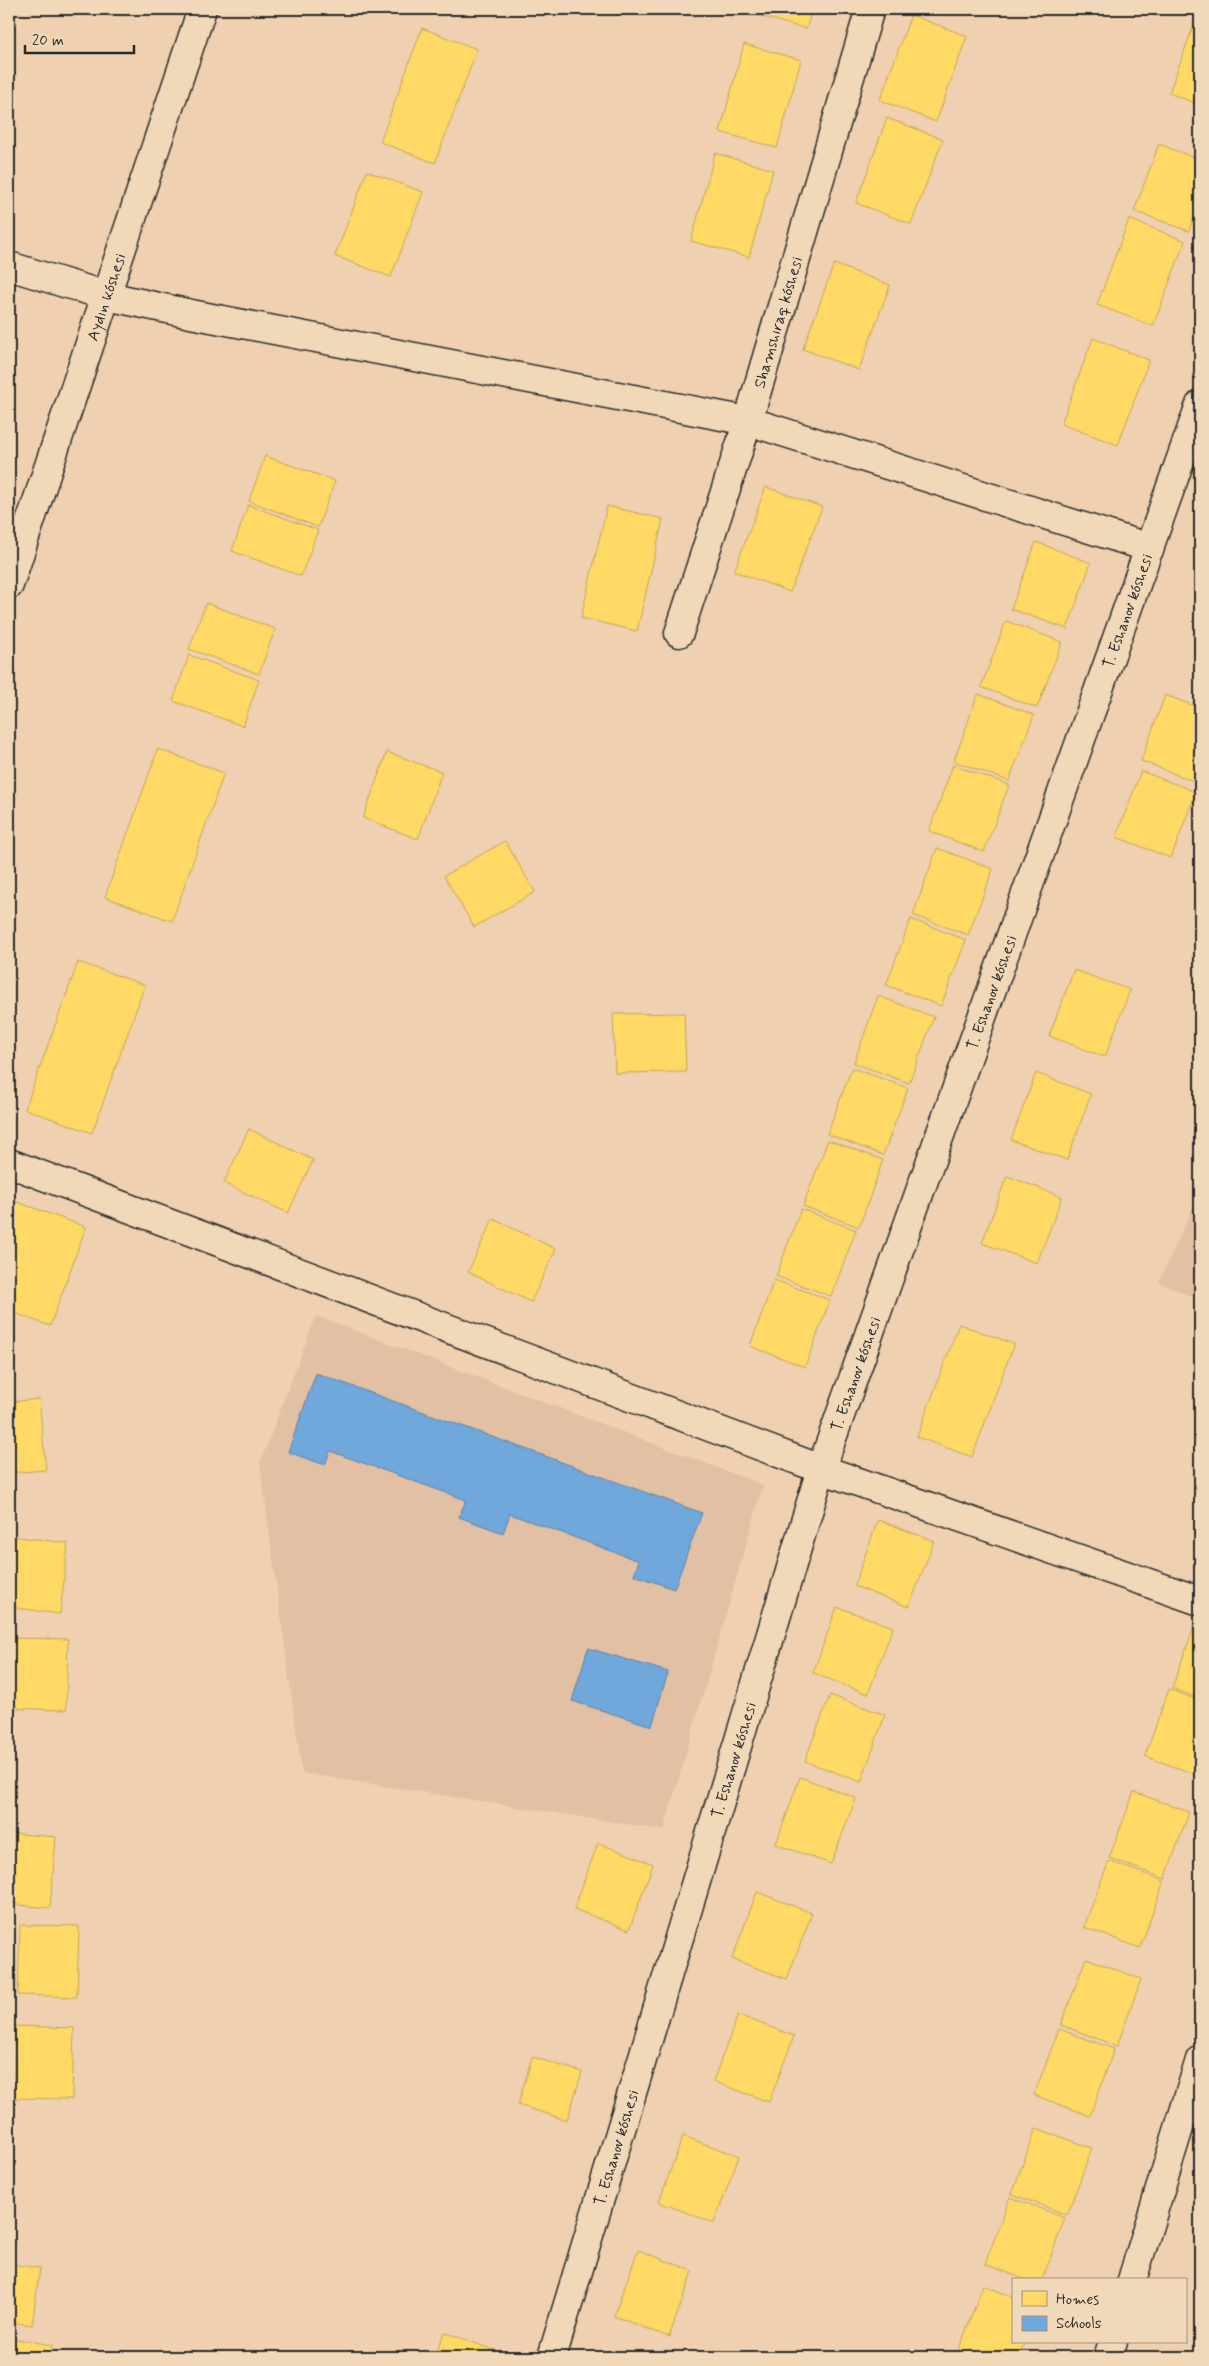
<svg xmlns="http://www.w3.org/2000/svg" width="1209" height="2366" font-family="Mynerve,sans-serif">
<rect width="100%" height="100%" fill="#efd0b0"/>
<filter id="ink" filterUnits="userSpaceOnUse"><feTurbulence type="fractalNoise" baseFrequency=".02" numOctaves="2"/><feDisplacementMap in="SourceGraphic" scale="10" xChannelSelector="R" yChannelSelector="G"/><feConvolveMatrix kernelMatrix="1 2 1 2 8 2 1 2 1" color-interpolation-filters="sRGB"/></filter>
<g filter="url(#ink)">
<path fill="#e1c0a3" d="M1200 1191V1300L1159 1282Z
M316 1316 763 1485 664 1830 302 1773 260 1463Z"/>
<path fill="#ffd966" stroke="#bfa554" d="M750 9H812L806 29 749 13Z
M911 15 967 36 936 122 880 100Z
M1193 27 1200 30V105L1169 93Z
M422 28 477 49 435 163 380 142Z
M744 44 801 60 777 148 720 132Z
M887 118 943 139 911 224 856 203Z
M1159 144 1200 160V202L1189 231 1134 211Z
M715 153 773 170 749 257 691 241Z
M367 171 423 192 391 277 335 256Z
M1129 219 1185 241 1153 326 1097 305Z
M834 264 890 285 859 370 803 349Z
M1093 338 1149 360 1118 445 1061 424Z
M265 456 335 481 318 527 249 501Z
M766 487 822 507 790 592 734 571Z
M248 505 318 530 301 576 232 551Z
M607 506 663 519 637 631 581 618Z
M1036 542 1091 563 1067 629 1011 609Z
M206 603 275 629 259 674 189 649Z
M1006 621 1062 642 1037 708 981 687Z
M189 655 259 680 243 726 173 701Z
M978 694 1034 715 1009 781 954 761Z
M1165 695 1200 708V770L1196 782 1141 761Z
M158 749 224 773 172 921 105 897Z
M387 752 442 772 418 839 363 818Z
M953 765 1009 785 984 852 929 831Z
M1141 771 1196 792 1171 858 1116 837Z
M505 841 535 892 474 927 444 876Z
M937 848 993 869 968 935 913 915Z
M911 919 966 940 941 1006 886 985Z
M78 962 145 985 92 1133 25 1109Z
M1074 970 1130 990 1105 1057 1049 1036Z
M878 996 934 1017 909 1083 854 1063Z
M684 1013 686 1072 615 1073 613 1014Z
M852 1068 908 1088 883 1155 827 1134Z
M1036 1073 1091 1094 1067 1160 1011 1140Z
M249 1129 313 1160 288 1213 224 1183Z
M828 1140 883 1160 859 1227 803 1206Z
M1007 1176 1062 1197 1037 1263 982 1243Z
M9 1199 86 1227 50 1326 9 1311Z
M801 1209 856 1230 831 1296 776 1276Z
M493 1219 556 1249 531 1302 468 1272Z
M774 1280 830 1300 805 1367 750 1346Z
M959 1324 1014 1344 972 1457 917 1437Z
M39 1399 46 1470 9 1473V1402Z
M878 1520 934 1541 909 1607 854 1586Z
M10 1536 68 1543 60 1614 9 1607Z
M837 1607 893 1627 868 1694 813 1673Z
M1196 1622 1200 1623V1699L1172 1688Z
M9 1638 68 1639 66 1710 9 1708Z
M1169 1689 1200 1701V1776L1145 1756Z
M830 1695 885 1715 861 1782 805 1761Z
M800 1777 856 1798 831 1864 776 1844Z
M1134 1792 1189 1812 1165 1879 1109 1858Z
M9 1833 56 1837 50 1908 9 1904Z
M598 1843 653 1864 629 1930 574 1909Z
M1109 1861 1164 1881 1140 1948 1084 1927Z
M757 1892 812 1913 787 1979 732 1959Z
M20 1925 79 1926 77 1997 18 1995Z
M1086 1958 1141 1979 1117 2046 1061 2025Z
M738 2015 794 2036 769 2102 713 2081Z
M15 2026 74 2028 72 2099 13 2098Z
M1059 2029 1114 2049 1090 2116 1034 2095Z
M532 2057 582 2072 567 2120 518 2105Z
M1036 2128 1092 2148 1067 2215 1012 2194Z
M683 2136 739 2156 714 2223 659 2202Z
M1010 2197 1065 2218 1042 2280H1027L985 2264Z
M638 2250 693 2271 669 2337 614 2316Z
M9 2264 40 2268 32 2325 9 2322Z
M983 2285 1013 2297V2342H1024L1019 2357H974L958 2352Z
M444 2332 500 2352 498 2357H435Z
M9 2338 53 2345 51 2357H9Z"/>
<path fill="#6fa8dc" stroke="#5b82a7" d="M316 1373 702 1513 674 1589 634 1575 639 1561 510 1514 503 1533 459 1517 466 1500 330 1451 325 1465 288 1452Z
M588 1648 668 1672 652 1726 572 1701Z"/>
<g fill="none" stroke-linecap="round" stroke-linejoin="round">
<g stroke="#2b2b2b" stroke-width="31">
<g id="street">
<path d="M9 266 107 296 191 314 748 421 1150 548"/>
<path id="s1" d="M679 633 748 421 870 9"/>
<path d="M9 1163 821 1469 1200 1601"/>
<path d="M1132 2280 1200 2060"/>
<path id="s2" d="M552 2357 821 1469 1200 405"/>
<path d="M1108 2357 1113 2342"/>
</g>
</g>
<g stroke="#2b2b2b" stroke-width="31">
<g id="secondary">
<path id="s3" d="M9 585 202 9"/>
</g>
</g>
<use href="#street" stroke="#f0d8b8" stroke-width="28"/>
<use href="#secondary" stroke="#f0d8b8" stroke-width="28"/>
</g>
</g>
<g text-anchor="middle" stroke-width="5" stroke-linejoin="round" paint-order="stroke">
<g font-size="16" fill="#2b2b2b" stroke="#f0d8b8">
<text dy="6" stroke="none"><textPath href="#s3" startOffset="304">Aydın kóshesi</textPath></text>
<text dy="6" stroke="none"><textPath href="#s1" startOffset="326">Shamshıraq kóshesi</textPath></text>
<text dy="6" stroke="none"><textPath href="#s2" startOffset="1839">T. Eshanov kóshesi</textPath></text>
<text dy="6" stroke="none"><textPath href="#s2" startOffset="1434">T. Eshanov kóshesi</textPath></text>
<text dy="6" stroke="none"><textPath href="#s2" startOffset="1029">T. Eshanov kóshesi</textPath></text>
<text dy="6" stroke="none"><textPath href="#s2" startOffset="624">T. Eshanov kóshesi</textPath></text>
<text dy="6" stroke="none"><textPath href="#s2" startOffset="219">T. Eshanov kóshesi</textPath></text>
</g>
</g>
<rect width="1209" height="2366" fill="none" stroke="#f0d8b8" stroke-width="30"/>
<rect x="15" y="15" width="1179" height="2336" fill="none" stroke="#2b2b2b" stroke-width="2" filter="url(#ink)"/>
<rect x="1012" y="2278" width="175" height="65" fill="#f0d8b8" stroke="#a19380"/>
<rect x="1022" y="2291" width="25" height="15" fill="#ffd966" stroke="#a19380"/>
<text x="1056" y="2304" font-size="15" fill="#2b2b2b">Homes</text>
<rect x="1022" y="2316" width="25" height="15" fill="#6fa8dc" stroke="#a19380"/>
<text x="1056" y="2328" font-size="15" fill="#2b2b2b">Schools</text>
<path d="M25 45v8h109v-8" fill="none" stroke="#2b2b2b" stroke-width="2.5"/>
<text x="32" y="45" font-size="15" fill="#2b2b2b" stroke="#f0d8b8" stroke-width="4" paint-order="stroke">20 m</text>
</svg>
